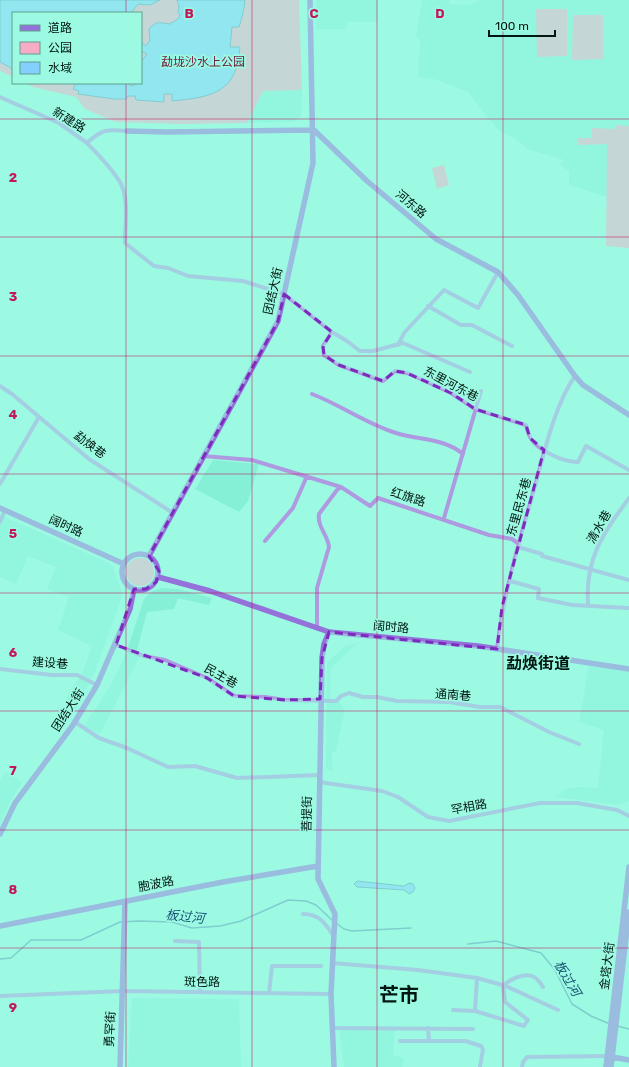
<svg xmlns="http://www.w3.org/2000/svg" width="629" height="1067" font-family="Rubik,'Noto Sans SC',sans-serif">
<rect width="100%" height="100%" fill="#9cfae3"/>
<path fill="#86f0d7" d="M316 0H378V22H347V29H316Z
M422 0H449V4L468 5 481 0H629V248L607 197 569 185V171L560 165 564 160 528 149 516 139 498 130 468 92 434 79 418 77 420 41 416 36Z
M302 90 301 117 292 122 247 123 263 91Z
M213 460 259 464 248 501 239 512 195 489Z
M0 515 109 563 113 567 121 589 122 597 94 674 74 712 66 707 68 694 82 674 92 646 58 630 69 597 47 589 56 567 28 556 16 584 0 577Z
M162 588 178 589 212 598 209 605 178 598 174 609 147 612 136 654 140 656 100 734 84 726 110 686 125 656 144 599 152 591Z
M362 642 355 645 331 668 330 700H338L345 710 336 751 332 753 333 771 328 770 326 768 327 662 345 646Z
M589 666 629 672V801L620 805 555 797 566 789 578 787 598 788 604 730 579 722Z
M6 772 22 782 10 802 0 824V781Z
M132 998 239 999 241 1067H128Z
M339 1030H395L393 1055 404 1058 402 1067H344Z"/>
<path fill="#f7abc5" d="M0 0H299L302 90 263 91 247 123 180 124 116 122 85 109 76 97 33 87 25 83H141V13H13V77L0 71Z
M536 9H567V56L537 57Z
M573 15H603V59L572 60Z
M616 125 629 126V248L606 246 607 144 578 145V138H592V128L615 129Z
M444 165 449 185 437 189 432 168Z
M126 572a14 14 0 1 1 28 0a14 14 0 1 1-28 0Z"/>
<path fill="#83cffd" stroke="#5c98b6" d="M0 0H160L150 5 138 4 131 13H13V69L0 62Z
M177 0H245C244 10 242 18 239 27H232L230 47H240C237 93 212 97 172 101V94H164V102L136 100 135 96H128L126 99H114L78 94 79 91 73 89 76 83H129L130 86H132L137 83H141V62L147 54 141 51V34L142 43 146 46 150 40 149 29C158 20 159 23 170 24L178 19 180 15 178 12 179 6Z
M357 881 404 886 409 883 413 884 415 888 413 892 409 894 404 890 357 887 354 884Z"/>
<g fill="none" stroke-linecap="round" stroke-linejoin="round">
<path stroke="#5c98b6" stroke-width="1.5" d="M336 923 344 929 352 931 411 928
M468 944 496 941 541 953 555 970 572 1004 591 1016 610 1024
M0 959 11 958 31 940H81L120 922 138 921 172 922 192 928 220 926 241 921 288 900 306 901 316 905 333 921
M617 1026 629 1029"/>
<path stroke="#ae9ae0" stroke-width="4" d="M0 97 59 123 87 143C102 129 107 129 127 131
M87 143C99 156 112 168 121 184 129 200 125 225 125 243L154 266 168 268 188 276 243 281 284 294 332 332 347 341 360 351H373L403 343 470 372
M428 306 461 325H472L512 346
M332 332 323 346 324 355 339 365 383 381 395 371 407 373 423 380 451 393 475 409 526 425C527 429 528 433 530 437 538 451 563 462 578 462L586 446 629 470
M398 345 404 333 444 290 478 308 498 272
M0 386 12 394 89 459 173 513
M312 394C341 405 366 424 396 433 418 440 444 438 463 454
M203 456 252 460 341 487 370 506 378 498 489 535 512 539 519 544
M0 484 39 417
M444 518 481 391
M0 522 5 510
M265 541 293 508 307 476
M518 547 542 554V556L629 580
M510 581 539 589 538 598 572 605 629 608
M588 604C585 558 603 534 629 498
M317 628V588L329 547C328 535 317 527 319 514L337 490 341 487
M116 645 143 656 165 660 207 678 234 696 265 697 285 700 336 701 341 696 349 693 363 697H377L397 701 449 702 480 707H500L549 732 579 744
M497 649C503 595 519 542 534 490 544 454 554 406 575 376
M0 669 52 675H77L97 685
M75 722 99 738 127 748 168 767 195 766 237 778 319 775
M319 782 382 791 398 797 428 817 449 821 540 803H577L617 810 629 816
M303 914C319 914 325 923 333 935
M175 941 199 942 200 992
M332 963 418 970 477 978 506 986 558 1010
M269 993 272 966H321
M0 996 123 991 331 994
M453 1010 475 1011 524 1026 528 1020 505 1002 503 986C510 979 525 972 534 977 538 979 541 984 543 987
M475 1011 477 978
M332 1028 473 1029
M428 1028 429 1041
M400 1041H465L481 1046 483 1049 480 1067
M522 1067 523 1062 527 1057 607 1056"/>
<path stroke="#9472da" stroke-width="5.5" d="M127 131 166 132 314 130 367 181 436 239 498 272 518 295 575 376 583 385 629 415
M0 508 124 564
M122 572a18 18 0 1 1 36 0a18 18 0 1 1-36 0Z
M149 556 278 321 313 163 310 0
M158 577 210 591 329 632 478 646 629 669
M329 632 324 644 322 658 318 879 335 914 331 994 334 1067
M0 834 15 803 73 725 97 685 130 609 134 589
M0 926 223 882 318 866
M612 1057 629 1060
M120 1067 125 902
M606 1067 629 867
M611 1067 629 912"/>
</g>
<path d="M0 0H629V1067H0ZM284 294 332 332 323 346 324 355 339 365 383 381 395 371 407 373 451 393 475 409 526 425 530 438 544 450 502 607 497 649 329 632 322 658 320 699 285 700 234 696 207 678 116 645 134 589H146L156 582 159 571 149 556 278 321Z" fill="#9cfae3" fill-opacity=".55" fill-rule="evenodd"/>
<path fill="none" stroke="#7b2cbf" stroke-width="3" stroke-dasharray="8 5" stroke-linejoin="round" d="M284 294 332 332 323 346 324 355 339 365 383 381 395 371 407 373 451 393 475 409 526 425 530 438 544 450 502 607 497 649 329 632 322 658 320 699 285 700 234 696 207 678 116 645 134 589H146L156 582 159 571 149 556 278 321Z"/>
<path fill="none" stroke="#c2185b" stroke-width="1" stroke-opacity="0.55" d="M126 0V13M252 0V1067M377 0V1067M503 0V1067M126 83V1067M0 119H629M0 237H629M0 356H629M0 474H629M0 593H629M0 711H629M0 830H629M0 948H629"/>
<g text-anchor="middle" stroke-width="3.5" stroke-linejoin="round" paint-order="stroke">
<g font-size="12" fill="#6e1e42" stroke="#9cfae3">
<text x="203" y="66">勐垅沙水上公园</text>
</g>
<g font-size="12" fill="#001610" stroke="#9cfae3">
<text transform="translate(69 120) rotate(32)" y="4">新建路</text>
<text transform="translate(411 204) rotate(40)" y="4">河东路</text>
<text transform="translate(273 291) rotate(-77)" y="4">团结大街</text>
<text transform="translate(451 384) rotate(28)" y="4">东里河东巷</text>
<text transform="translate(90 445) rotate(37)" y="4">勐焕巷</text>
<text transform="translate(408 497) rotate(18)" y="4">红旗路</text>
<text transform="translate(519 507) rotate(-74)" y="4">东里民东巷</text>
<text transform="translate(66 526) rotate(24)" y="4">阔时路</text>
<text transform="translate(599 527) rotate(-60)" y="4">清水巷</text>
<text transform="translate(391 627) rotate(5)" y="4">阔时路</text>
<text transform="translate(50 663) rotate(4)" y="4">建设巷</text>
<text transform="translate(221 676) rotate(29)" y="4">民主巷</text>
<text transform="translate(453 695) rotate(4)" y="4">通南巷</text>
<text transform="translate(68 710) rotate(-57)" y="4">团结大街</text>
<text transform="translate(469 807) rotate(-11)" y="4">罕相路</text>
<text transform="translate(307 814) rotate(-89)" y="4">菩提街</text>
<text transform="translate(156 884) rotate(-11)" y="4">胞波路</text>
<text transform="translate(607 966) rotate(-83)" y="4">金塔大街</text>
<text transform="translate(202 982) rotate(1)" y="4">斑色路</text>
<text transform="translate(110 1029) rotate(-87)" y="4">勇罕街</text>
</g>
<g font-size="13" font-style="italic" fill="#165170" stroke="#9cfae3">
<text transform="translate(185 916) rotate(6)" y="5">板过河</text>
<text transform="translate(568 978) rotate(59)" y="5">板过河</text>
</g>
<g font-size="16" font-weight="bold" fill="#001610" stroke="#9cfae3">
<text x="538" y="669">勐焕街道</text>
</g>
<g font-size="20" font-weight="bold" fill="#001610" stroke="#9cfae3">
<text x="399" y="1002">芒市</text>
</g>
</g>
<g font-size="13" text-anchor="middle" font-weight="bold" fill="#c2185b" stroke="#9cfae3" stroke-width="3.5" stroke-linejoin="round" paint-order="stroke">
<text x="189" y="18">B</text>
<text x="314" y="18">C</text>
<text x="440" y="18">D</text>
<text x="13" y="182">2</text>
<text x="13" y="301">3</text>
<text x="13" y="419">4</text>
<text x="13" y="538">5</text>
<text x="13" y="657">6</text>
<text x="13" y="775">7</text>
<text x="13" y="894">8</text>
<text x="13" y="1012">9</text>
</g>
<rect x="12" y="12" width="130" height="72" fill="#9cfae3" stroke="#5e9f8f"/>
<rect x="20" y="25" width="20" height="6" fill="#9472da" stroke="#5e9f8f"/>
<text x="48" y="32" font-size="12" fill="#001610">道路</text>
<rect x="20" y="42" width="20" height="12" fill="#f7abc5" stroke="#5e9f8f"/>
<text x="48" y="52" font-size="12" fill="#001610">公园</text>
<rect x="20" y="62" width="20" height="12" fill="#83cffd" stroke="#5e9f8f"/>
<text x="48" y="72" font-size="12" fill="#001610">水域</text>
<path d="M489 30v6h66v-6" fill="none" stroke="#001610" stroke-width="2"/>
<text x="495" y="30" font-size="12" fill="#001610" stroke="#9cfae3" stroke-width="3" paint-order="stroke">100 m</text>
</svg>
